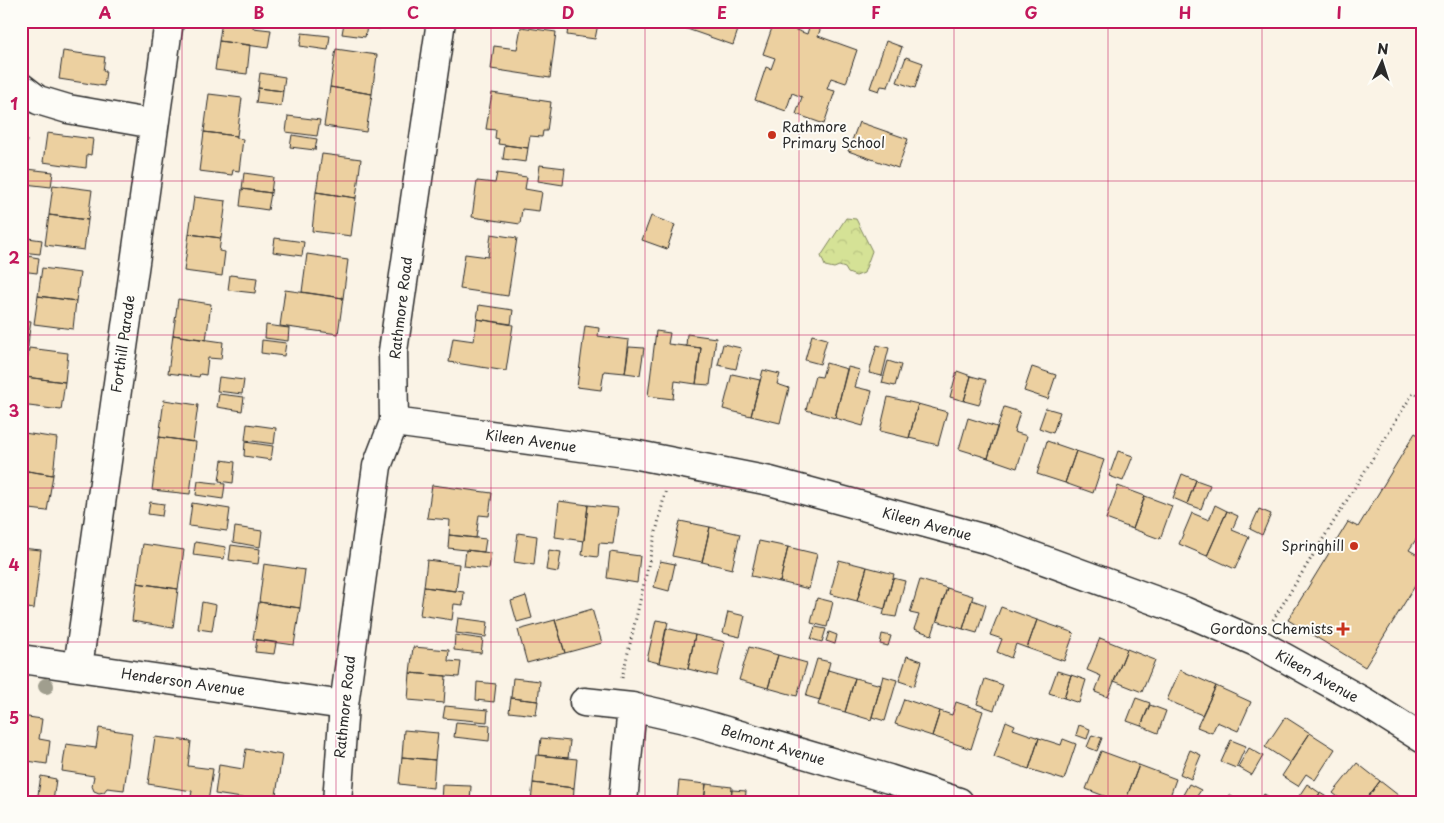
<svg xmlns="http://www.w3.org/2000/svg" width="1444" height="823" font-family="'Playpen Sans',sans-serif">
<defs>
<pattern id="park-crowns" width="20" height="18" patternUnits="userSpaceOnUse" patternTransform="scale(1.25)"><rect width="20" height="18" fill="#d5e296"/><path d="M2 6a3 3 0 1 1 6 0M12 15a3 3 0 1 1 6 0" fill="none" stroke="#b7c281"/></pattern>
</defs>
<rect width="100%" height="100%" fill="#faf3e6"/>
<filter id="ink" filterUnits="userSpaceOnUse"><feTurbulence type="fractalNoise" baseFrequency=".02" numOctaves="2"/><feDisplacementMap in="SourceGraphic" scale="10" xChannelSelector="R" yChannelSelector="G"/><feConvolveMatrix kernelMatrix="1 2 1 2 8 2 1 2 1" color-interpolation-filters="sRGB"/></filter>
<g filter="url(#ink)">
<path fill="url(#park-crowns)" stroke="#808660" d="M846 218 856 219 872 251 864 273 856 276 848 273 845 268 839 266 834 268 825 266 821 256Z"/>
<path fill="#ecd0a0" stroke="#2b2b2b" d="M222 21H254L253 28 271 30 268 48 219 41Z
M264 21H296V25Z
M341 21H381L380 29 340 23Z
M569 21 598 24 595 39 567 35Z
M664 21H741L733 45Z
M811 21H830L828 26 822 24 818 36 857 50 846 83 831 78 827 89 835 91 824 124 796 114 802 97 792 93 786 111 755 100 766 67 771 69 775 58 763 54 774 22 807 34Z
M344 23 367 27 365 37 342 34Z
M521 27 556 32 550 78 491 69 494 46 517 49Z
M302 33 330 36 328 50 300 46Z
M219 41 250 45 247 74 215 70Z
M886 41 902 47 888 87 881 86 879 91 870 88Z
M336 49 377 55 372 94 330 87Z
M63 51 105 57 103 71H106L104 86 59 79Z
M906 57 923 63 915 88 897 82Z
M260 73 285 77 283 91 258 88Z
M330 87 372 94 366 132 324 126Z
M258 88 283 91 281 106 256 103Z
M492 93 551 102 547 131H543L542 137 530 136 528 148 498 144 499 139 495 138 496 130 486 129Z
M209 94 242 98 237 136 204 132Z
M288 116 320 120 317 136 286 132Z
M859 122 908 139 898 168 848 151Z
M204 132 237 136V138L243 139 239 171 233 170 232 175 199 171Z
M47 133 93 139 91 155 87 154 86 168 43 162Z
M292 135 317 139 315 150 290 147Z
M21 140H27L21 181Z
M505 145 528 148 526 162 503 159Z
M322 154 361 159 356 198 316 192Z
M540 165 565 168 563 185 538 181Z
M27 169 53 172 51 187 25 184Z
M244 173 273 177 271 193 242 189Z
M497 173 527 177 525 189 542 192 539 211 522 209 520 224 472 217 477 181 495 183Z
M53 185 92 190 88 220 49 215Z
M242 189 271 193 268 210 240 206Z
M21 191H24L22 204 21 203Z
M316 192 356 198 351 236 312 231Z
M194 197 226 201 221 238 189 234Z
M49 215 88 220 84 250 45 245Z
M651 216 675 225 667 249 642 240Z
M189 234 221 238 219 251 225 252 222 276 184 271Z
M491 234 517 238 508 296 460 289 465 254 488 257Z
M21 237 42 240 40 254 21 252Z
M275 238 304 242 302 256 273 252Z
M307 254 348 260 343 298 302 292Z
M21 255 39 258 37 273 21 271Z
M42 268 80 273 76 301 38 296Z
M230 275 257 278 255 293 228 290Z
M285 290 343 298 338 334 280 326Z
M38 296 76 301 73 329 34 324Z
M178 299 211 304 206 340 173 335Z
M479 305 513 310 511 324 477 319Z
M477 319 513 325 506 371 449 362 453 338 474 341Z
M21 320 31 321 29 335 21 334Z
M266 325 289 328 288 341 265 338Z
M585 326 599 328 598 336 629 340 625 373 604 371 601 390 577 387Z
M656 331 670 333 668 344 701 348 696 384 675 381 673 399 648 396Z
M21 334 29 335 28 347H21Z
M687 334 716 338 710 385 696 384 701 348 686 346Z
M173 335 223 342 221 359 208 358 206 375 200 374 199 377 168 373Z
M812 335 827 339 820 364 805 360Z
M262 340 286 343 284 356 261 353Z
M723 344 741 348 736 369 718 365Z
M877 345 889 348 882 376 869 373Z
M629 347 644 348 640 375 625 373Z
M29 348 68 353 65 382 25 377Z
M888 361 901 365 895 386 882 383Z
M826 363 847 369 835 418 806 410 815 376 822 377Z
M848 367 860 370 855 387 872 391 863 426 835 418Z
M1032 367 1056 375 1048 399 1024 391Z
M763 370 780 374 777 384 789 388 780 423 751 416Z
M957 371 971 376 964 401 950 397Z
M732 374 760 380 751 416 723 409Z
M971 376 986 380 979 405 964 401Z
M25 377 65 382 61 410 21 405Z
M219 377 244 380 242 394 217 391Z
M219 394 244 397 242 411 217 407Z
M888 397 918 404 909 438 880 431Z
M164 400 198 405 193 442 159 437Z
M918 404 947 412 938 445 909 438Z
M1004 407 1020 412 1014 432 1027 436 1017 468 988 458Z
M1046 408 1060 412 1053 433 1039 428Z
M968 418 997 427 988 458 959 449Z
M247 424 276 428 274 444 245 440Z
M24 433 57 438 53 475 21 470Z
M1415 433 1422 437 1423 435V529L1409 550 1423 558V573L1365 667 1288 620 1348 522 1358 527Z
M159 437 196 442 190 494 152 490Z
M1047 441 1076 451 1065 483 1037 474Z
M245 442 273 446 271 460 244 456Z
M1076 451 1104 460 1093 493 1065 483Z
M1118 451 1133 456 1123 481 1109 476Z
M222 460 235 462 233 483 219 481Z
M21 470 53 475 47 511 21 508Z
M1182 474 1196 480 1187 504 1173 498Z
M1196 480 1210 485 1201 509 1187 504Z
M198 481 225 484 223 499 196 495Z
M432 485 492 493 489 516 479 515 476 538 449 535 450 520 427 518Z
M1118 486 1145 496 1133 529 1106 519Z
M1145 496 1172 506 1160 539 1133 529Z
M559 501 588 505 584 541 555 537Z
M150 502 164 504 162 516 148 514Z
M192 503 230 509 227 531 189 526Z
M588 505 618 508 613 544 599 543 598 557 582 555Z
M1215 505 1227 511 1207 556 1179 544 1192 513 1209 520Z
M1259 509 1271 514 1262 535 1250 529Z
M1227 511 1238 516 1232 530 1249 537 1235 569 1207 556Z
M680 521 710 527 702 562 672 556Z
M235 527 262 531 260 547 233 542Z
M710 527 740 534 732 569 702 562Z
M518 533 537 536 534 565 514 562Z
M449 535 486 539 484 552 448 548Z
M759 541 788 547 780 582 751 576Z
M195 542 226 547 224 559 193 555Z
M143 544 184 550 178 589 137 583Z
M231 545 260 549 258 564 229 560Z
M788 547 817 554 809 589 780 582Z
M21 548 41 550 34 609 21 607Z
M466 550 491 553 489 569 464 566Z
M549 550 561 552 558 572 546 570Z
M610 552 640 556 637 583 607 578Z
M427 560 459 564 456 591 424 587Z
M839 560 867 567 857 601 830 594Z
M660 561 675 564 669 591 654 587Z
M264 564 305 570 300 608 259 602Z
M867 567 894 574 885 609 857 601Z
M893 578 905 581 896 617 883 615Z
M920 580 947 588 932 635 914 629 919 615 910 613Z
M137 583 178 589 173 628 132 621Z
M424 587 464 592 463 605 454 604 452 620 420 615Z
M947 588 973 596 963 629 937 621Z
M526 596 532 618 517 622 511 601Z
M817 598 833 602 827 627 811 623Z
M972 600 986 605 977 633 963 629Z
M202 602 216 605 212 631 198 629Z
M259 602 300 608 294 645 253 639Z
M1001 607 1037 620 1027 648 1016 644 1011 658 997 652 1002 639 990 635Z
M592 609 602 643 565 653 555 620Z
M728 612 745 616 740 637 723 633Z
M458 618 488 622 486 637 456 633Z
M555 620 565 653 527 663 518 630Z
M656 620 668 622 659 663 647 660Z
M1037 620 1074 633 1064 661 1027 648Z
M815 627 826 629 822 642 811 639Z
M666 628 695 635 688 669 659 663Z
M829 632 837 635 835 644 826 641Z
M882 634 891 636 888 646 880 644Z
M455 635 483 639 481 653 454 650Z
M695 635 725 642 717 676 688 669Z
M1100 638 1127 649 1108 697 1095 692 1101 676 1087 670Z
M257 640 276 643 274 654 255 652Z
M413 647 449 650 448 661 461 662 459 677 410 673Z
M749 647 778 655 768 688 739 680Z
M1127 649 1155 660 1142 692 1114 681Z
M778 655 807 663 797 696 768 688Z
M907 656 922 661 914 686 899 681Z
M817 659 830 662 820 700 806 696Z
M828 670 855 678 845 712 818 705Z
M1180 670 1216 686 1202 715 1167 700Z
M1057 671 1071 675 1064 698 1049 693Z
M410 673 446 676 444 703 408 700Z
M1071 675 1086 680 1079 703 1064 698Z
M883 676 897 680 885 721 872 717Z
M513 678 540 681 538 701 511 698Z
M855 678 881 685 871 720 845 712Z
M985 679 1003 685 994 710 977 704Z
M477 682 496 684 494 702 476 700Z
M1216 686 1251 702 1238 731 1217 722 1212 733 1197 727Z
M511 698 538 701 536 715 509 712Z
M1136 698 1150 703 1141 726 1127 721Z
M904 699 940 711 932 736 895 724Z
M956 702 983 711 971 749 932 736 940 711 952 715Z
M1150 705 1166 711 1158 733 1141 726Z
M445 706 488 710 487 722 443 718Z
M21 716 42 719 39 739 50 741 47 764 21 760Z
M1285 717 1310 733 1290 763 1265 747Z
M1006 721 1015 725 1013 729 1039 738 1029 769 994 757Z
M456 722 490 725 489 741 454 737Z
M1079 725 1090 729 1087 739 1076 735Z
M99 728 132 733 124 790 107 788 104 792 99 793 94 791 92 786 94 776 62 771 66 744 96 748Z
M404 730 438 733 435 760 402 757Z
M1310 733 1335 749 1315 780 1306 774 1298 786 1282 776Z
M1092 735 1102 738 1097 751 1087 747Z
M155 737 191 741 188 766 213 769 208 802H190L192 791 148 784Z
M541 738 570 741 568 758 539 755Z
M1039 738 1061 745 1063 739 1076 744 1064 780 1029 769Z
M1231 740 1246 746 1236 768 1221 762Z
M1249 748 1263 756 1252 775 1238 767Z
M246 749 282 755 275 802H254L255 800 215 794 219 765 243 769Z
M1190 750 1201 755 1191 779 1180 774Z
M1101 751 1139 765 1125 802H1120L1086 789Z
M536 755 577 759 574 788 533 783Z
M402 757 435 760 433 788 399 784Z
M1357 763 1380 781 1364 802H1344L1333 793Z
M1139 765 1176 779 1168 802H1125Z
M41 776 56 779 53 802 37 801Z
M679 781 706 784 704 802H677Z
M1380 781 1403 799 1401 802H1364Z
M533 783 574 788 573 802H531Z
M706 784 732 787 731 802H704Z
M1189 784 1201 790 1197 796 1207 802H1179Z
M1307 784 1320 793 1314 802H1295Z
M442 785 471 786 470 802H441Z
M732 790 746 791 745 802H731Z
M1320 793 1333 801V802H1314Z
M1264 794 1278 802H1260Z
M1229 795 1241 802H1225Z"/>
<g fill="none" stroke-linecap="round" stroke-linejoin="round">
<g stroke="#2b2b2b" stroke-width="31">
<path id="minor" d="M21 87 38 100 68 109 154 124
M394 422 633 454 770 481 989 540 1184 611 1258 643 1366 703 1423 739
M21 659 344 705
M78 667 169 21
M584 702 632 707 689 720 889 779 959 802
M337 802 344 705 377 466 394 422 393 351 441 21
M623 802 632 707"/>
</g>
<path stroke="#2b2b2b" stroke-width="3" stroke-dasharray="1 4" stroke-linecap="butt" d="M1273 620 1413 393 1423 397
M622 678 666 489"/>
<use href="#minor" stroke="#fdfcf7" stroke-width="28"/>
</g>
<circle fill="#a09e8e" cx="46" cy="686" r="8"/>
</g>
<path fill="none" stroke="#c2185b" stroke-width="1" stroke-opacity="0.55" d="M182 21V802M336 21V802M491 21V802M645 21V802M799 21V802M954 21V802M1108 21V802M1262 21V802M21 181H1423M21 335H1423M21 488H1423M21 642H1423"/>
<g fill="#c8321e" stroke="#fdfcf7" stroke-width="2">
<circle cx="772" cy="135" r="5"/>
<circle cx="1354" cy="546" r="5"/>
<path d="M1340.5 621.5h5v5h5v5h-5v5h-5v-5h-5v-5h5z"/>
</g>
<g text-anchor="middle" stroke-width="4" stroke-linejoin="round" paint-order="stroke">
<g font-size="14" fill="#2b2b2b" stroke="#fdfcf7" text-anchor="end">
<text x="782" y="132" text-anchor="start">Rathmore<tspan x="782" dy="16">Primary School</tspan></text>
<text x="1344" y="551">Springhill</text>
<text x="1333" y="634">Gordons Chemists</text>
</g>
<g font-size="14" fill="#2b2b2b" stroke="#fdfcf7">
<text transform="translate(401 308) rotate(-83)" y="5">Rathmore Road</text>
<text transform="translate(123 344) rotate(-82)" y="5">Forthill Parade</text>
<text transform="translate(531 441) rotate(8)" y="5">Kileen Avenue</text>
<text transform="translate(927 524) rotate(15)" y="5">Kileen Avenue</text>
<text transform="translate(1317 676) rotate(29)" y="5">Kileen Avenue</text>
<text transform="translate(183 682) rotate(8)" y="5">Henderson Avenue</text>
<text transform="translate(345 707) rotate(-84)" y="5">Rathmore Road</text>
<text transform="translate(773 745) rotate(17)" y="5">Belmont Avenue</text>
</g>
</g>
<rect width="1444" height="823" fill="none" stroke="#fdfcf7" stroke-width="55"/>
<g transform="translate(1382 62) rotate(4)" stroke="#fdfcf7" stroke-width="4" paint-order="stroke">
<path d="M0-4L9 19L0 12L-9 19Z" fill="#2b2b2b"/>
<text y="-8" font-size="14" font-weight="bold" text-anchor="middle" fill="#2b2b2b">N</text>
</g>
<rect x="28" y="28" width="1388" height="768" fill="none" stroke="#c2185b" stroke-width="2"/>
<g font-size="16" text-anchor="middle" font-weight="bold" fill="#c2185b">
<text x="105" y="19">A</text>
<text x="259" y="19">B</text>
<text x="413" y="19">C</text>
<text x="568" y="19">D</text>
<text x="722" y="19">E</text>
<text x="876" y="19">F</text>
<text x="1031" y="19">G</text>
<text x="1185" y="19">H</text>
<text x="1339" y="19">I</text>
<text x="14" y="110">1</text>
<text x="14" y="264">2</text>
<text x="14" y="417">3</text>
<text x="14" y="571">4</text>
<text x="14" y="724">5</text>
</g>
</svg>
